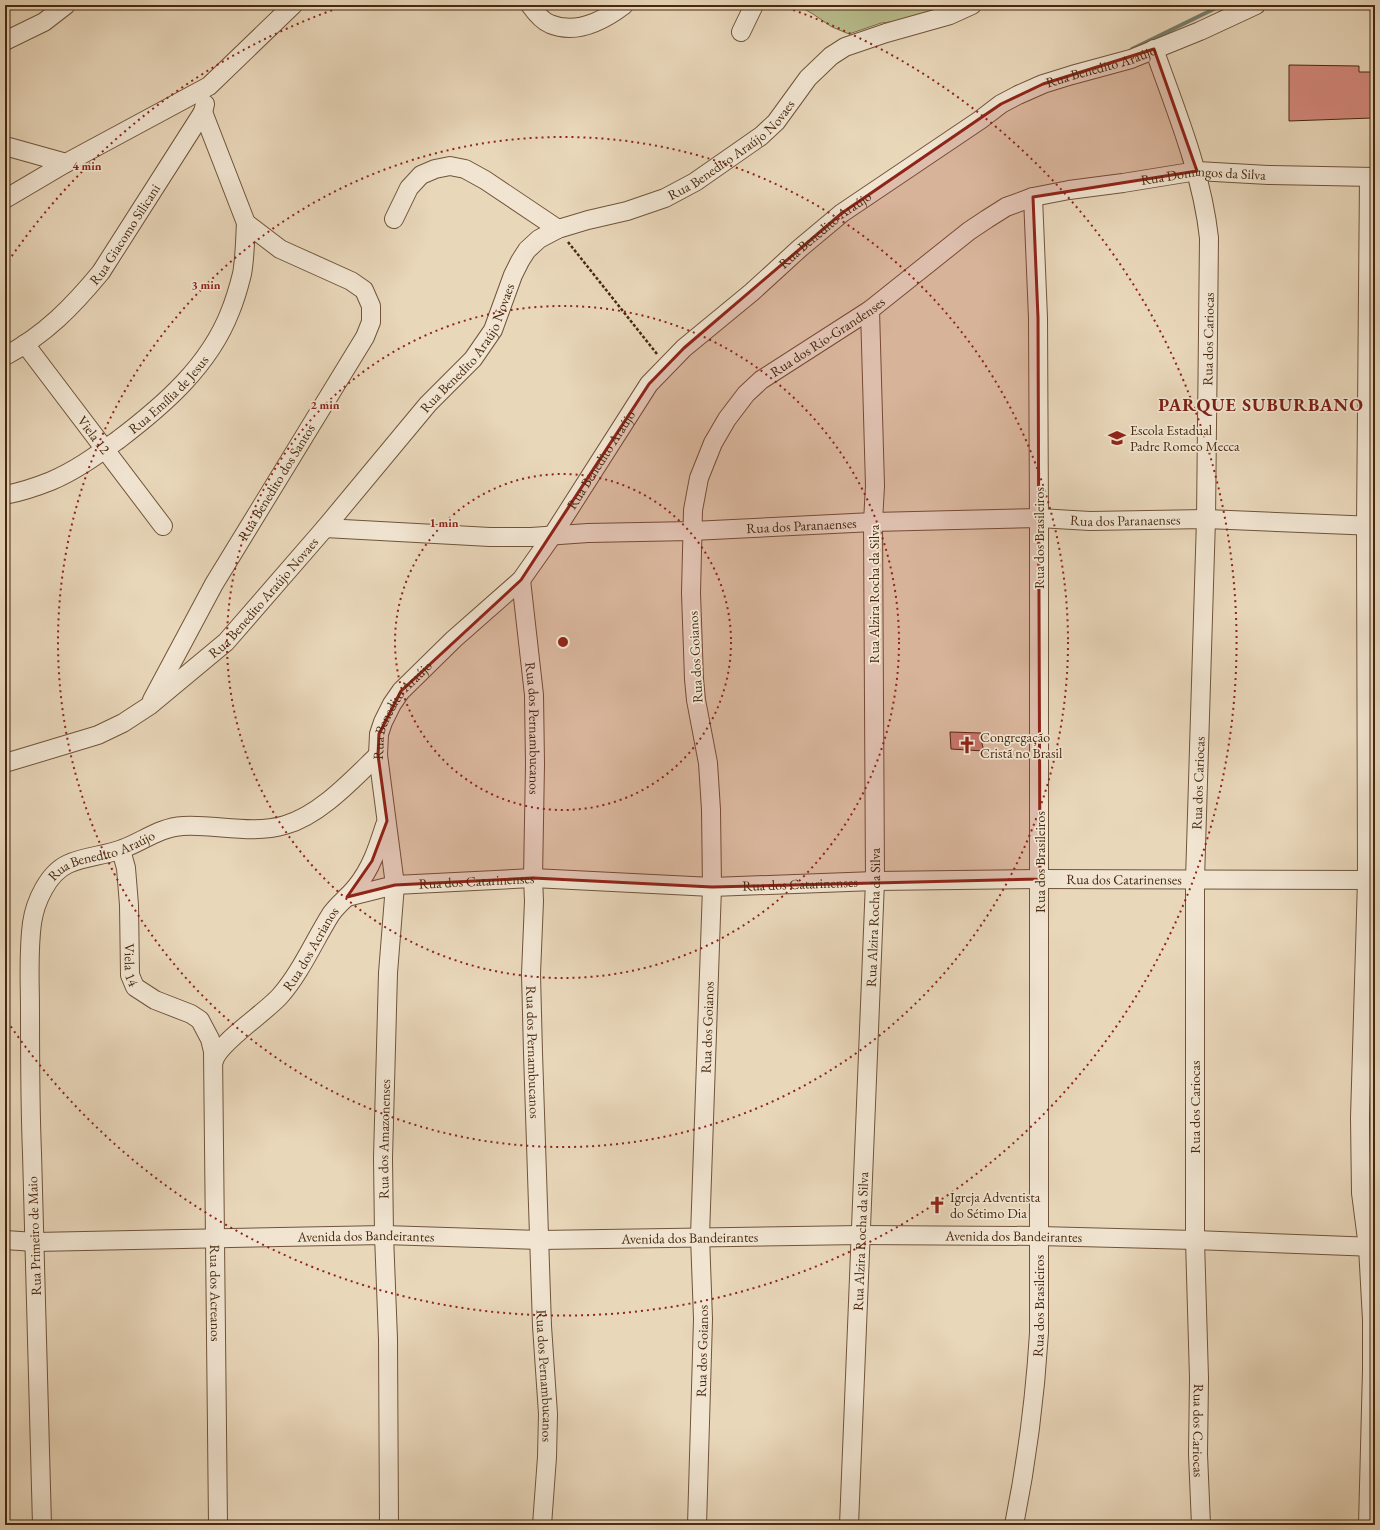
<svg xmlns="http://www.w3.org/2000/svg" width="1380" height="1530" font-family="'EB Garamond',serif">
<rect width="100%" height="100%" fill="#e9d7ba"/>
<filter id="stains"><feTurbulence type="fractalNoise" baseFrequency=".005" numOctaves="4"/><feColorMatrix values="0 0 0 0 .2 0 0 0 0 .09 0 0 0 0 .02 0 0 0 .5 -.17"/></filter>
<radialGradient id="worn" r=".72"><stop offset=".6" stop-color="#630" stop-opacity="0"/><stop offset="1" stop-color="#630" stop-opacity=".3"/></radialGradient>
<path fill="#b9bd8d" stroke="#80734e" d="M797 5H957L928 15 921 14 900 21 881 23 849 34 832 27 813 14Z"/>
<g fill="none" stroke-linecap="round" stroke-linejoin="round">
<path stroke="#77806f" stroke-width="4" d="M1132 49 1222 5"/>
</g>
<path fill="#d4897d" stroke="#47290f" d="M1289 65 1359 66V72H1375V107L1372 106V118L1289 121Z
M950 732 981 733V740L984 751 951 749Z"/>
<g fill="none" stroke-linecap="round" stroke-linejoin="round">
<g stroke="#70543a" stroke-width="20">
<g id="minor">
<path d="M530 5C535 12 542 21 550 24 576 35 603 21 624 5"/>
<path d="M741 32 754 5"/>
<path d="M5 41 44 22 66 5"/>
<path id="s1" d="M1154 49C1176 111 1202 173 1209 238L1206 519 1195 880V1240L1199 1378 1198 1454 1201 1525"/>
<path d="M5 146 66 163"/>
<path d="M5 199 66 163 209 86 293 5"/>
<path d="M394 219 409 188 421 175 435 169 450 166 465 169 485 180 558 229"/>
<path id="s2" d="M25 344 163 526"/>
<path id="s3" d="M5 356C45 335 73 306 101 272L203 112 205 104"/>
<path id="s4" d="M5 495C21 492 36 487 51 481 75 471 97 455 118 440 164 405 209 366 230 312 235 300 239 286 242 274 245 258 245 239 246 223"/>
<path id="s5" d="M325 528 490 537H531L588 533 692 531 873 522 1039 518 1090 521 1206 519 1375 526"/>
<path id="s6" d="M521 580 534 695 535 764 533 878 534 901 531 974 533 1053 542 1326 548 1414 547 1457 542 1525"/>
<path id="s7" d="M152 700 214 584 365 337 371 322V306L364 290 351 281 280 249 246 223 203 112"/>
<path id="s8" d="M5 763 98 735 123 723 149 706 226 642 325 528 428 404 473 359 493 330 513 275 520 261 527 250 539 239 558 229 588 220 627 211 665 198 695 182 761 136 776 122 808 78 831 56 845 47 886 33 950 15 972 5"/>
<path id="s9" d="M121 850 126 868 129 905 130 975 135 987 155 1000 191 1014 200 1020 210 1039 213 1051 218 1525"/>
<path id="s10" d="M347 897 395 885 533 878 712 887 875 881 1040 879 1375 880"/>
<path id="s11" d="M214 1061C218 1043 265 1013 280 996 301 972 314 941 331 914 338 904 348 897 356 887 371 869 378 847 385 825"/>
<path id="s12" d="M5 1240 35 1242 384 1235 540 1240 861 1235 1039 1236 1195 1240 1375 1247"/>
<path id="s13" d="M42 1525C39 1401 36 1277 32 1153 30 1105 30 1058 30 1010 30 981 28 952 32 923 35 902 48 873 68 864 85 856 104 856 122 849 142 842 160 827 183 826 216 824 252 835 285 825 320 815 352 780 378 755"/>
<path id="s14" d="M389 1525 388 1339 384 1235 383 1158 388 973 395 885 378 755 379 734 383 722 392 704 401 691 454 639 521 580 552 536 649 384 684 348 752 292 799 249 842 213 980 120 1001 104 1018 95 1043 84 1072 75 1131 59 1200 31 1256 5"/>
<path id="s15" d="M697 1525 703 1319 700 1236 712 887 711 810 708 763 696 700 694 679 691 593 693 510 699 478 713 443 727 419 746 394 761 380 870 310 969 231 987 219 1006 207 1033 197 1069 190 1123 183 1197 171 1268 175 1375 177"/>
<path id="s16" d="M849 1525 875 881 873 522 875 486 870 310"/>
<path id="s17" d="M1014 1525C1027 1461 1035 1398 1039 1333V518L1038 318 1033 197"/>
<path d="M1368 1525 1372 1370V1320L1368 1247 1361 1193 1360 1118 1367 880 1366 527 1369 177"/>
</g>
</g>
<path stroke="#47290f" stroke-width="2.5" stroke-dasharray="3 2" stroke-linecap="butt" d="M568 242 657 354"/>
<use href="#minor" stroke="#f1e5d2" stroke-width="18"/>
</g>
<path fill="#8f2418" fill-opacity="0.2" stroke="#8f2418" stroke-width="3" stroke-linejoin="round" d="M1154 49 1197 171 1033 197 1038 318 1040 879 712 887 533 878 395 885 347 897 372 861 387 821 378 755 379 734 401 691 521 580 649 384 684 348 842 213 1001 104 1043 84Z"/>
<g fill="none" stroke="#8f2418" stroke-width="2" stroke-dasharray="2 4">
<circle cx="563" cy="642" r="168"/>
<circle cx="563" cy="642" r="336"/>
<circle cx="563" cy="642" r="505"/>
<path d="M5 266A673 673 0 0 1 344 6M782 6A673 673 0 1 1 5 1018"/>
</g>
<defs>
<g id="school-bare" transform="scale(1.38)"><path d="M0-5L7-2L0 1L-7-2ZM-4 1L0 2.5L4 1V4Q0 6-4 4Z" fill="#8f2418" stroke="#f1e5d2" stroke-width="2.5" paint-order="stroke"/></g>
<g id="church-bare" transform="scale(1.38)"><path d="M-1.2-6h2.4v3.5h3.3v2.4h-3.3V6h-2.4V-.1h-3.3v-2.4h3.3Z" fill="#8f2418" stroke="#f1e5d2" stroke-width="2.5" paint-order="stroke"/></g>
</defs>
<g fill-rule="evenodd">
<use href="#school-bare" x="1117" y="438"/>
<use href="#church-bare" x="967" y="745"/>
<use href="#church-bare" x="937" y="1205"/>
</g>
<g text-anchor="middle" stroke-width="3.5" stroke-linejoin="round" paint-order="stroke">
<g font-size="14" fill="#47290f" stroke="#f1e5d2">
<text dy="5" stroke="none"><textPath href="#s14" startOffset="1797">Rua Benedito Araújo</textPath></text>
<text dy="5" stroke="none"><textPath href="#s8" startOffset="986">Rua Benedito Araújo Novaes</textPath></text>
<text dy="5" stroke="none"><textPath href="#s15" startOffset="1668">Rua Domingos da Silva</textPath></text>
<text dy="5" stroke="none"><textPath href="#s14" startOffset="1473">Rua Benedito Araújo</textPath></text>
<text dy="5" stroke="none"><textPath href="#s3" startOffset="173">Rua Giacomo Silicani</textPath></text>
<text dy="5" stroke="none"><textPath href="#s15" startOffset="1246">Rua dos Rio-Grandenses</textPath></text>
<text transform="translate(1208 339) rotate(-89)" y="5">Rua dos Cariocas</text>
<text dy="5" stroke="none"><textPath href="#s8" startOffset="638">Rua Benedito Araújo Novaes</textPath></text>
<text dy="5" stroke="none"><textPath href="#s4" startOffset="195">Rua Emília de Jesus</textPath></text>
<text dy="5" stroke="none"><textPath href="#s2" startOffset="114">Viela 12</textPath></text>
<text dy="5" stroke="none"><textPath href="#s14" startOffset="1149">Rua Benedito Araújo</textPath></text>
<text dy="5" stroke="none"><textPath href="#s7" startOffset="251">Rua Benedito dos Santos</textPath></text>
<text dy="5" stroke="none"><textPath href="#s5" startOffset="801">Rua dos Paranaenses</textPath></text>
<text dy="5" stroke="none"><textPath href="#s5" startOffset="477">Rua dos Paranaenses</textPath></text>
<text transform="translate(1039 538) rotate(-90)" y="5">Rua dos Brasileiros</text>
<text transform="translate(874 594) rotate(-90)" y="5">Rua Alzira Rocha da Silva</text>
<text dy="5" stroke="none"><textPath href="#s8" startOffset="314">Rua Benedito Araújo Novaes</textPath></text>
<text transform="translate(695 657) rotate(-93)" y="5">Rua dos Goianos</text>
<text dy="5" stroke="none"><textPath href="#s14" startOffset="824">Rua Benedito Araújo</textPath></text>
<text dy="5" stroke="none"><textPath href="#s6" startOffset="149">Rua dos Pernambucanos</textPath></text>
<text transform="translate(1198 783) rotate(-88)" y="5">Rua dos Cariocas</text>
<text dy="5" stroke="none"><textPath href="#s13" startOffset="708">Rua Benedito Araújo</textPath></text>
<text transform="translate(1040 862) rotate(-90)" y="5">Rua dos Brasileiros</text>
<text dy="5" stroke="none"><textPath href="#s10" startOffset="779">Rua dos Catarinenses</textPath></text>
<text dy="5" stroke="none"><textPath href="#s10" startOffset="131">Rua dos Catarinenses</textPath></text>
<text dy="5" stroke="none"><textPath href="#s10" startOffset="455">Rua dos Catarinenses</textPath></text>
<text dy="5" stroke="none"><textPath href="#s16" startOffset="608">Rua Alzira Rocha da Silva</textPath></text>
<text dy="5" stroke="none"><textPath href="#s11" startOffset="150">Rua dos Acrianos</textPath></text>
<text dy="5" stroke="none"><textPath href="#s9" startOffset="116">Viela 14</textPath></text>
<text dy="5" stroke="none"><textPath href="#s15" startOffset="498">Rua dos Goianos</textPath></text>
<text dy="5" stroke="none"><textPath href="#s6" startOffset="473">Rua dos Pernambucanos</textPath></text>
<text transform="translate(1195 1107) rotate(-90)" y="5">Rua dos Cariocas</text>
<text dy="5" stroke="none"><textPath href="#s14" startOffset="386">Rua dos Amazonenses</textPath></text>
<text transform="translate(34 1236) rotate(-92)" y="5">Rua Primeiro de Maio</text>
<text dy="5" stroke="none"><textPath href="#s12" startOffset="1009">Avenida dos Bandeirantes</textPath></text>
<text dy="5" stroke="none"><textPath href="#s12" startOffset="361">Avenida dos Bandeirantes</textPath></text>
<text dy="5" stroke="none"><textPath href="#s12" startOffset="685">Avenida dos Bandeirantes</textPath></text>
<text dy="5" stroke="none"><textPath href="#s16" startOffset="284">Rua Alzira Rocha da Silva</textPath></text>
<text dy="5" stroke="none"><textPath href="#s9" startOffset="488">Rua dos Acreanos</textPath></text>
<text dy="5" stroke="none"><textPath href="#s17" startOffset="221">Rua dos Brasileiros</textPath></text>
<text dy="5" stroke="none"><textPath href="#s15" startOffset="174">Rua dos Goianos</textPath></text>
<text dy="5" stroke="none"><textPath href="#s6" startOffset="797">Rua dos Pernambucanos</textPath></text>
<text dy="5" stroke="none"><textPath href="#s1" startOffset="1390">Rua dos Cariocas</textPath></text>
</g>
<g font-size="14" fill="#47290f" stroke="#f1e5d2" text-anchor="start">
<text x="1130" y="435">Escola Estadual<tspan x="1130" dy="16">Padre Romeo Mecca</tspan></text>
<text x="980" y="742">Congregação<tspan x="980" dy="16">Cristã no Brasil</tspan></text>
<text x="950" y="1202">Igreja Adventista<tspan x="950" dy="16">do Sétimo Dia</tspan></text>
</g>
<g font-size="18" font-weight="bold" letter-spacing="1" fill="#7a1f14" stroke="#f1e5d2">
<text x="1261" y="411">PARQUE SUBURBANO</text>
</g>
</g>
<circle cx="563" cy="642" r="6" fill="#8f2418" stroke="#f1e5d2" stroke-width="2"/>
<g font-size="12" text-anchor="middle" font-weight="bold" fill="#8f2418" stroke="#f1e5d2" stroke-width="3.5" stroke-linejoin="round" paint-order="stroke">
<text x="87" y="170">4 min</text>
<text x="206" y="289">3 min</text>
<text x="325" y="409">2 min</text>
<text x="444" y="527">1 min</text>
</g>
<rect width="1380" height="1530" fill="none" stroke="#e9d7ba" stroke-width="20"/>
<rect x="6" y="6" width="1368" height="1518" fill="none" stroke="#47290f" stroke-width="2"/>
<rect x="10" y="10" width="1360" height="1510" fill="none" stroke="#47290f"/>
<rect width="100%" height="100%" filter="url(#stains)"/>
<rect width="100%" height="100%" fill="url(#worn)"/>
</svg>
